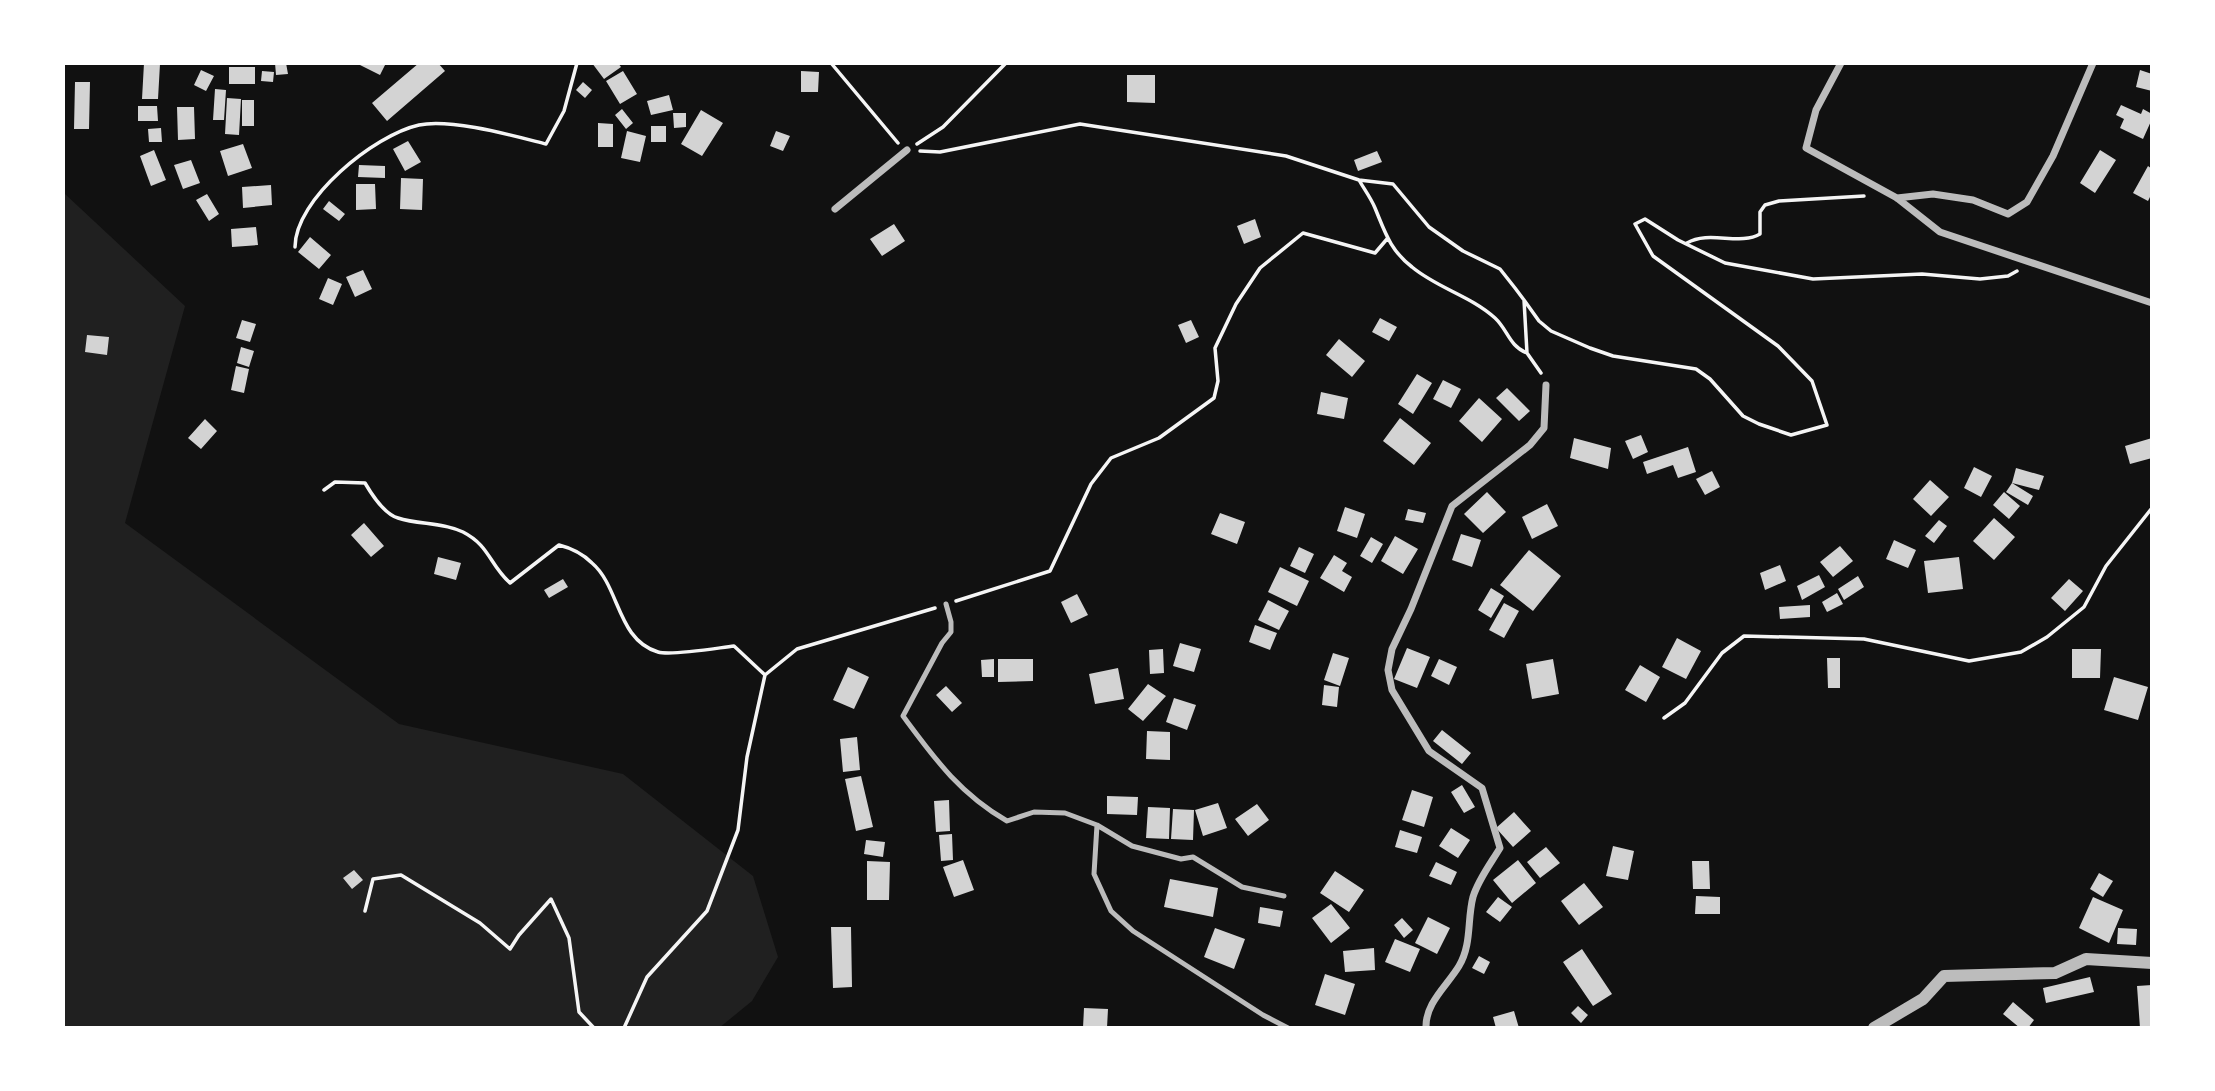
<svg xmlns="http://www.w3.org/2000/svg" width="2215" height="1091" font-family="'Noto Sans',sans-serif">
<rect width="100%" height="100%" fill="#111"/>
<path fill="#202020" d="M63 184 65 194 185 306 125 523 399 724 623 774 753 876 778 957 752 1001 719 1028H63Z"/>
<path fill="#d3d3d3" d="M144 63 160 64 158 99H142Z
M275 63H286L288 74 276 75Z
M356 63H386L380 75Z
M419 63H438L445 71 387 121 372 103Z
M592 63H618L621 67 604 79Z
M229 67H255V84H229Z
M201 70 214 76 206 91 194 85Z
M2140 70 2152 74V91L2136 87Z
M262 71 274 72 273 82 261 81Z
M623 71 637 94 620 104 606 81Z
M801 71 819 72 818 92H801Z
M1127 75H1155V103L1127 102Z
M75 82H90L89 129H74Z
M583 82 592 90 585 98 576 90Z
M215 89 226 90 224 120H213Z
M669 95 673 110 651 115 647 101Z
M227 98 241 99 239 135 225 134Z
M242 100H254V126H242Z
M2121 105 2141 114 2143 109 2152 114V119L2143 139 2120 128 2124 119 2116 115Z
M138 106H157L158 121H138Z
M177 107H194L195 139 178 140Z
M622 109 633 123 626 129 615 115Z
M701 110 723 123 702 156 681 144Z
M673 113H686V127L674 128Z
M598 123 613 124V147H598Z
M651 126H666V142H651Z
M161 128 162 142H149L148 129Z
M627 131 646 136 640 162 621 158Z
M776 131 790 136 783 151 770 146Z
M408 141 421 162 405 171 393 149Z
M243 144 252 168 228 176 220 151Z
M154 150 166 180 151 186 140 156Z
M2100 150 2116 160 2095 193 2080 183Z
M1377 151 1382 162 1358 171 1354 160Z
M191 160 200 183 183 189 174 165Z
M359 165 385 166V178L358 177Z
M2148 166 2152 169V193L2148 201 2133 193Z
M401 178 423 179 422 210 400 209Z
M356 184H375L376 209 356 210Z
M271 185 272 205 243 208 242 187Z
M207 194 219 214 209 221 196 200Z
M329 201 345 214 339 221 323 209Z
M1255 219 1261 237 1244 244 1237 226Z
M894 224 905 241 882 256 870 239Z
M256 227 258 245 232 247 231 229Z
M310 237 331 255 319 269 298 252Z
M363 270 372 289 355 297 346 277Z
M328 278 342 284 333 305 319 299Z
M1380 318 1397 327 1389 341 1372 332Z
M242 320 256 324 250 342 236 338Z
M1191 320 1199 337 1186 343 1178 325Z
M87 335 109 337 107 355 85 352Z
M1339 339 1365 361 1352 377 1326 355Z
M241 347 254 351 249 367 237 363Z
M236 366 249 369 244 393 231 390Z
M1417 374 1432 383 1413 414 1398 404Z
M1443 380 1461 389 1451 408 1433 399Z
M1507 388 1530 411 1519 421 1496 398Z
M1321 392 1348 398 1344 419 1317 414Z
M1479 398 1502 419 1482 442 1459 421Z
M1400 418 1431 443 1414 465 1383 441Z
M205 419 217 431 201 449 188 438Z
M1641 435 1648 452 1633 459 1625 441Z
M1574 438 1611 448 1608 469 1570 458Z
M2152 438V458L2130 464 2125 446Z
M1688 447 1696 472 1678 478 1673 465 1647 474 1643 462Z
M1974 467 1992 476 1981 497 1964 488Z
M2016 468 2044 476 2039 490 2012 483Z
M1712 471 1720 487 1705 495 1696 479Z
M1930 480 1949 497 1931 516 1913 499Z
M2012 483 2033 496 2028 505 2006 492Z
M1487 492 1506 512 1483 533 1464 514Z
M2004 492 2020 506 2009 519 1993 505Z
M1547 504 1558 526 1532 539 1522 517Z
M1345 507 1365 514 1357 538 1337 531Z
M1408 509 1426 513 1423 523 1405 520Z
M1220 513 1245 522 1237 544 1211 534Z
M1994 518 2015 537 1994 560 1973 541Z
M1939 520 1947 526 1934 543 1925 536Z
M364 523 384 546 371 557 351 535Z
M1461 534 1481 540 1472 567 1452 560Z
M1395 536 1418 549 1403 574 1381 561Z
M1371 537 1383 544 1372 563 1360 556Z
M1894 540 1916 550 1908 568 1886 559Z
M1840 546 1853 561 1833 577 1820 562Z
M1299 547 1314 554 1305 573 1290 566Z
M1529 550 1561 576 1533 611 1500 585Z
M1334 555 1347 563 1342 571 1352 577 1344 592 1320 578Z
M438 557 461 563 456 580 434 574Z
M1959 557 1963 589 1928 593 1924 561Z
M1780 565 1786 581 1765 590 1760 573Z
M1280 567 1309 581 1297 606 1268 592Z
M1819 575 1825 587 1802 600 1797 586Z
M1858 576 1864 587 1844 600 1838 589Z
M563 579 568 587 549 598 544 590Z
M2069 579 2083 591 2065 611 2051 598Z
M1491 588 1504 596 1491 618 1478 610Z
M1837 593 1843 604 1827 612 1822 602Z
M1077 594 1088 615 1071 623 1061 602Z
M1268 600 1289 611 1279 630 1258 620Z
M1504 603 1519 611 1504 638 1489 630Z
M1810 605V617L1780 619 1779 607Z
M1255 625 1277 633 1270 650 1249 642Z
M1677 638 1701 651 1686 679 1662 667Z
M1180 643 1201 649 1194 672 1173 666Z
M1407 648 1430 657 1417 688 1394 679Z
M1163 649 1164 673 1150 674 1149 650Z
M2072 649H2101L2100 678H2072Z
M1333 653 1349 658 1340 686 1324 680Z
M1827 658H1840V688H1828Z
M994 659V677H982L981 660Z
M998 659H1033V681L998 682Z
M1439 659 1457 667 1449 685 1431 676Z
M1553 659 1559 694 1532 699 1526 664Z
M1640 665 1660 677 1646 702 1625 690Z
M848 667 869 677 854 709 833 700Z
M1118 668 1124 699 1095 704 1089 674Z
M2114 677 2148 687 2138 720 2104 710Z
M1148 684 1166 696 1143 721 1128 709Z
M1324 685 1339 687 1337 707 1322 705Z
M946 686 962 703 952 712 936 695Z
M1174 698 1196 705 1187 730 1166 722Z
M1442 730 1471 753 1462 764 1433 741Z
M1147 731 1170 732V760L1146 759Z
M857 737 860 770 843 772 840 739Z
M861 776 873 827 856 831 845 779Z
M1462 785 1475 807 1464 813 1451 792Z
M1412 790 1433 797 1424 827 1402 820Z
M1107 796 1138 797 1137 815 1107 814Z
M949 800 950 831 936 832 934 801Z
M1218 803 1227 828 1203 836 1195 810Z
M1257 804 1269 820 1248 836 1235 819Z
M1148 807 1170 808 1169 839 1146 838Z
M1173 809 1194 810 1193 840 1171 839Z
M1514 812 1531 831 1513 847 1496 828Z
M1451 828 1470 840 1458 858 1439 846Z
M1400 830 1422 837 1417 853 1395 847Z
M952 834 953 860 941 861 939 835Z
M866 840 885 842 883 857 864 854Z
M1613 846 1634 851 1628 880 1606 876Z
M1546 847 1560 863 1540 878 1527 862Z
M963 860 974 890 954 897 943 867Z
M1518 860 1536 883 1512 903 1493 880Z
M867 861 890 862 889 900H867Z
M1692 861H1709L1710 889H1693Z
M1436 862 1457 872 1451 885 1429 876Z
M354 870 363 880 352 889 343 878Z
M1335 871 1364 890 1349 912 1320 893Z
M2099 873 2113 881 2103 897 2090 889Z
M1170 879 1218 888 1213 917 1164 907Z
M1584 883 1603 907 1579 925 1561 901Z
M1696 896 1720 897V914H1695Z
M1498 897 1512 907 1500 922 1486 912Z
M2093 897 2123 910 2109 943 2079 928Z
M1331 904 1350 928 1331 943 1312 918Z
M1260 907 1283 911 1280 927 1258 923Z
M1428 917 1450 928 1437 954 1415 943Z
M1402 918 1413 930 1404 938 1394 925Z
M831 927H851L852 987 833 988Z
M1215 928 1245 939 1234 969 1204 957Z
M2118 928 2137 929 2136 945 2117 944Z
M1395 939 1420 949 1410 972 1385 962Z
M1374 948 1375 970 1345 972 1343 951Z
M1582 949 1612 994 1593 1006 1563 962Z
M1479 956 1490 962 1484 974 1472 968Z
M1325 974 1355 984 1345 1015 1315 1005Z
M2090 977 2094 992 2046 1003 2043 988Z
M2152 985V1028H2140L2137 986Z
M2013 1002 2034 1020 2028 1028H2020L2003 1014Z
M1578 1006 1588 1015 1581 1023 1571 1013Z
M1084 1008 1108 1009 1107 1028H1083Z
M1514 1011 1519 1028H1496L1493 1017Z"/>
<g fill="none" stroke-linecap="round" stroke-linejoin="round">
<path stroke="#f5f5f5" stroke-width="3.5" d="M831 63 898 143
M917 144 943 127 1006 63
M920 151 940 152 1080 124 1286 156 1359 180 1393 184 1429 227 1463 251 1500 269 1515 288 1524 300 1527 353 1541 373
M1359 180C1364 189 1371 198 1375 208 1385 232 1390 250 1412 267 1437 288 1471 296 1495 318 1508 330 1509 346 1527 353
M1687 243C1709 230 1740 246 1760 234V212L1765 205 1779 201 1864 196
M295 247C295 199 374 135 419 125 450 118 514 136 546 144L564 111 577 63
M1524 300 1539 321 1551 331 1590 348 1613 356 1696 369 1710 379 1743 416 1759 424 1791 435 1827 425 1812 381 1778 346 1653 256 1635 224 1645 219 1678 240 1725 263 1813 279 1922 274 1980 279 2008 276 2017 271
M324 490 335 482 365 483C372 495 384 514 398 518 419 525 442 522 463 532 490 546 489 564 510 583L559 545C571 548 583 554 592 563 620 587 617 640 658 652 672 656 717 648 734 646L765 675
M956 601 1050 571 1091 484 1111 458 1159 438 1214 398 1218 381 1215 348 1236 304 1260 268 1303 233 1375 253 1387 239
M1664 718 1685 703 1722 653 1744 636 1864 639 1969 661 2021 652 2047 637 2084 607 2106 566 2152 508
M365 911 373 879 401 875 480 923 510 949 519 935 551 899 569 938 579 1012 594 1028
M624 1028 647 977 707 911 738 830 747 757 765 675 797 649 935 608"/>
<path stroke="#bcbcbc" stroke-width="5" d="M946 604 951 622V632L942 643 903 716C935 759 959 793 1007 821L1034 812 1065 813 1097 825 1132 846 1181 859 1193 857 1242 887 1284 896
M1097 825 1094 874 1111 911 1133 931 1263 1015 1288 1028"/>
<path stroke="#bcbcbc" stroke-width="7" d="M1841 63 1816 110 1806 148 1897 198 1940 232 2152 303
M1897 198 1933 194 1973 200 2008 214 2027 202 2053 156 2093 63
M835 209 907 150
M1426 1028C1425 1003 1447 986 1459 966 1472 944 1467 920 1473 897 1478 880 1491 863 1500 848L1482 788 1429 751 1392 690 1388 670 1392 649 1411 609 1452 506 1530 445 1544 428 1546 385"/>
<path stroke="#bcbcbc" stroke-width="12" d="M1874 1028 1923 999 1944 976 2055 973 2086 959 2152 963"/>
</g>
<rect width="2215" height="1091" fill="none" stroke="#ffffff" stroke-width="130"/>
</svg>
